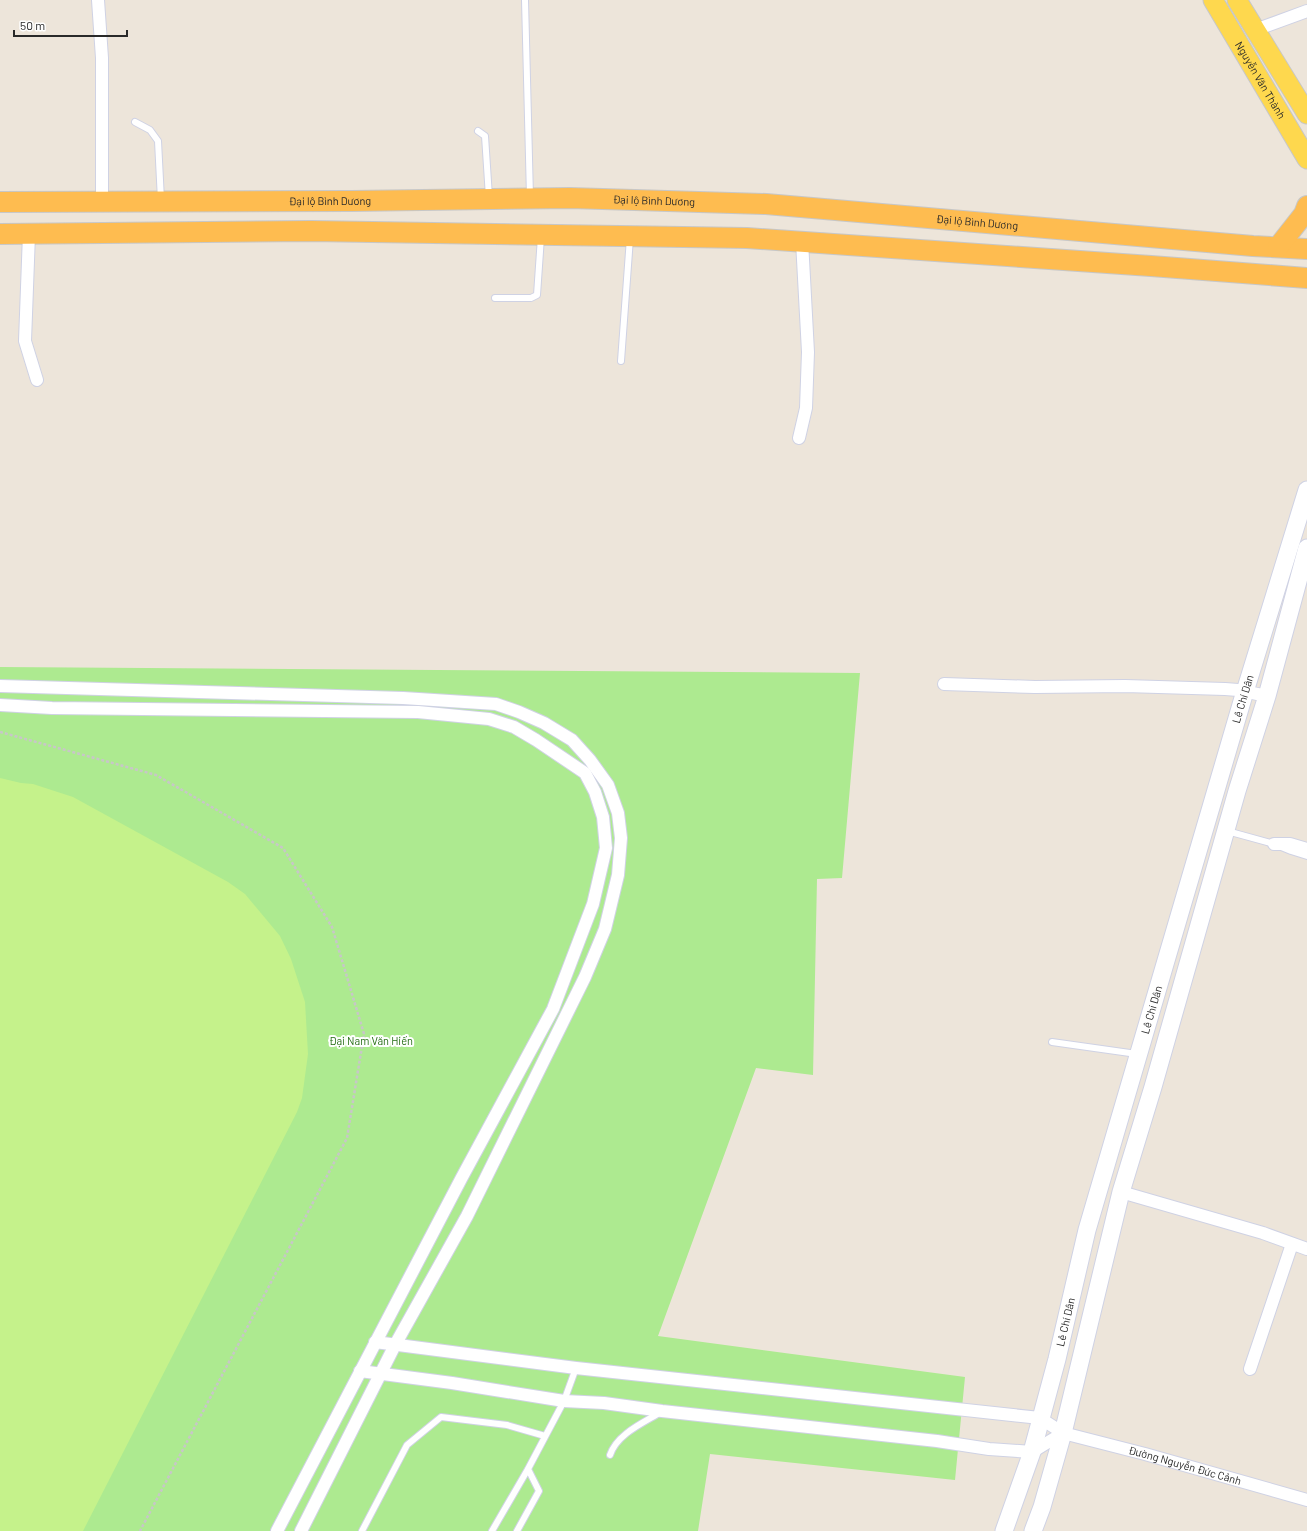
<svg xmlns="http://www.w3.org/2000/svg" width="1307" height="1531" font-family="Barlow,sans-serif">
<rect width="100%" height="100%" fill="#ede5da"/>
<path fill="#adea90" d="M0 667 860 673 842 878 817 879 813 1075 756 1068 658 1336 965 1377 955 1480 710 1454 698 1531H0Z"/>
<path fill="#c5f28b" d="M0 778 21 783 33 784 73 797 228 882 245 894 280 936 291 959 305 1002 308 1054 302 1098 297 1112 83 1531H0Z"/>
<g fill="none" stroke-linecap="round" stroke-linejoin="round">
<g stroke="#cfd2e4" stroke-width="8">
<path id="service" d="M525 0 530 197
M135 122 150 130 158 141 161 200
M478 131 485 136 489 197
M495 298H531L537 295 541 237
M621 361 630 238
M1227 831 1274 844 1291 851 1307 856
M1052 1042 1137 1054
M610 1455C617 1434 643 1423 661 1412
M362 1531 407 1445 441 1417 507 1425 545 1436
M492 1531 528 1469 564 1401 576 1368
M517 1531 539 1491 528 1469"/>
</g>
<g stroke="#cfd2e4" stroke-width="14">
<g id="minor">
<path d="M98 0 102 58V201"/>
<path d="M1255 30 1307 11"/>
<path d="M29 234 25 341 37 380"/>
<path d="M799 438 806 408 808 352 802 241"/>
<path d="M944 684 1035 687 1125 686 1225 689 1238 690 1267 696"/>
<path d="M0 686 403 698 496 704 519 712 544 723 572 740 590 760 608 785 618 813 621 838 618 875 605 929 585 977 467 1216 395 1345 301 1531"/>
<path d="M0 705 52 708 418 712 489 719 514 727 536 740 585 773 595 792 603 817 606 848 593 904 553 1009 461 1179 277 1531"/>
<path d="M1274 844H1290L1307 849"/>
<path d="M1121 1192 1263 1233 1307 1249"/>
<path id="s1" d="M375 1342 576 1368 1040 1418 1063 1433 1145 1454 1307 1500"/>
<path d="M1250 1369 1292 1244"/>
<path d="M360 1371 452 1383 564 1401 604 1403 662 1411 937 1441 989 1449 1032 1452 1063 1433"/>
</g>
</g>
<g stroke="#cfd2e4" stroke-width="19">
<g id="secondary">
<path id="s2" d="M1004 1531 1032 1452 1057 1359 1087 1230 1243 698 1307 490"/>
<path d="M1033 1531 1042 1507 1063 1433 1121 1192 1153 1087 1237 791 1267 696 1307 548"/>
</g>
</g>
<g stroke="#c7c7c7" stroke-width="21">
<g id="primary">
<path id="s3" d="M1213 0 1307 159"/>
<path d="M1237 0 1307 114"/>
</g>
</g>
<g stroke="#c7c7c7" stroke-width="22">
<g id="trunk">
<path id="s4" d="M0 202 352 201 570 198 766 204 1253 246 1307 249"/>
<path d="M0 234 311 231 747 238 1151 266 1307 278"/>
<path d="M1278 247 1304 214 1307 206"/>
</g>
</g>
<path stroke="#c7c7c7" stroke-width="2.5" stroke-dasharray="3 2" stroke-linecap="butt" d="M0 732 156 775 283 848 332 927 364 1034 347 1138 140 1531"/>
<use href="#service" stroke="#fff" stroke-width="6"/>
<use href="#minor" stroke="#fff" stroke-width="12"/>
<use href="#secondary" stroke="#fff" stroke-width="17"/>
<use href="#primary" stroke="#fed84e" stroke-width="19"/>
<use href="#trunk" stroke="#febc50" stroke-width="20"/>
</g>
<g text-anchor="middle" stroke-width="4" stroke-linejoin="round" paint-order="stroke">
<g font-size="11" fill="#292929" stroke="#fff">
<text dy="4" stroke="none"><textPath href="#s3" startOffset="93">Nguyễn Văn Thành</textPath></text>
<text dy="4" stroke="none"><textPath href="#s4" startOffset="330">Đại lộ Bình Dương</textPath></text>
<text dy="4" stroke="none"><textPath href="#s4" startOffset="654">Đại lộ Bình Dương</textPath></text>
<text dy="4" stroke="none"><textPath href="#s4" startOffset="978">Đại lộ Bình Dương</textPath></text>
<text dy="4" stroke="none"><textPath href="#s2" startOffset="866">Lê Chí Dân</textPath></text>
<text dy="4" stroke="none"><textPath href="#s2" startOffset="542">Lê Chí Dân</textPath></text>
<text dy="4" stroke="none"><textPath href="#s2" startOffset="218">Lê Chí Dân</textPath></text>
<text dy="4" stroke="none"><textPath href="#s1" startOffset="823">Đường Nguyễn Đức Cảnh</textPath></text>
</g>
<g font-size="11" fill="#246d13" stroke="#fff">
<text x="371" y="1045">Đại Nam Văn Hiến</text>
</g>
</g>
<path d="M14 30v6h113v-6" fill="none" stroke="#292929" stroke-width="2"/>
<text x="20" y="30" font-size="12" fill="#292929" stroke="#ffffff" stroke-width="3" paint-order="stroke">50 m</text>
</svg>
